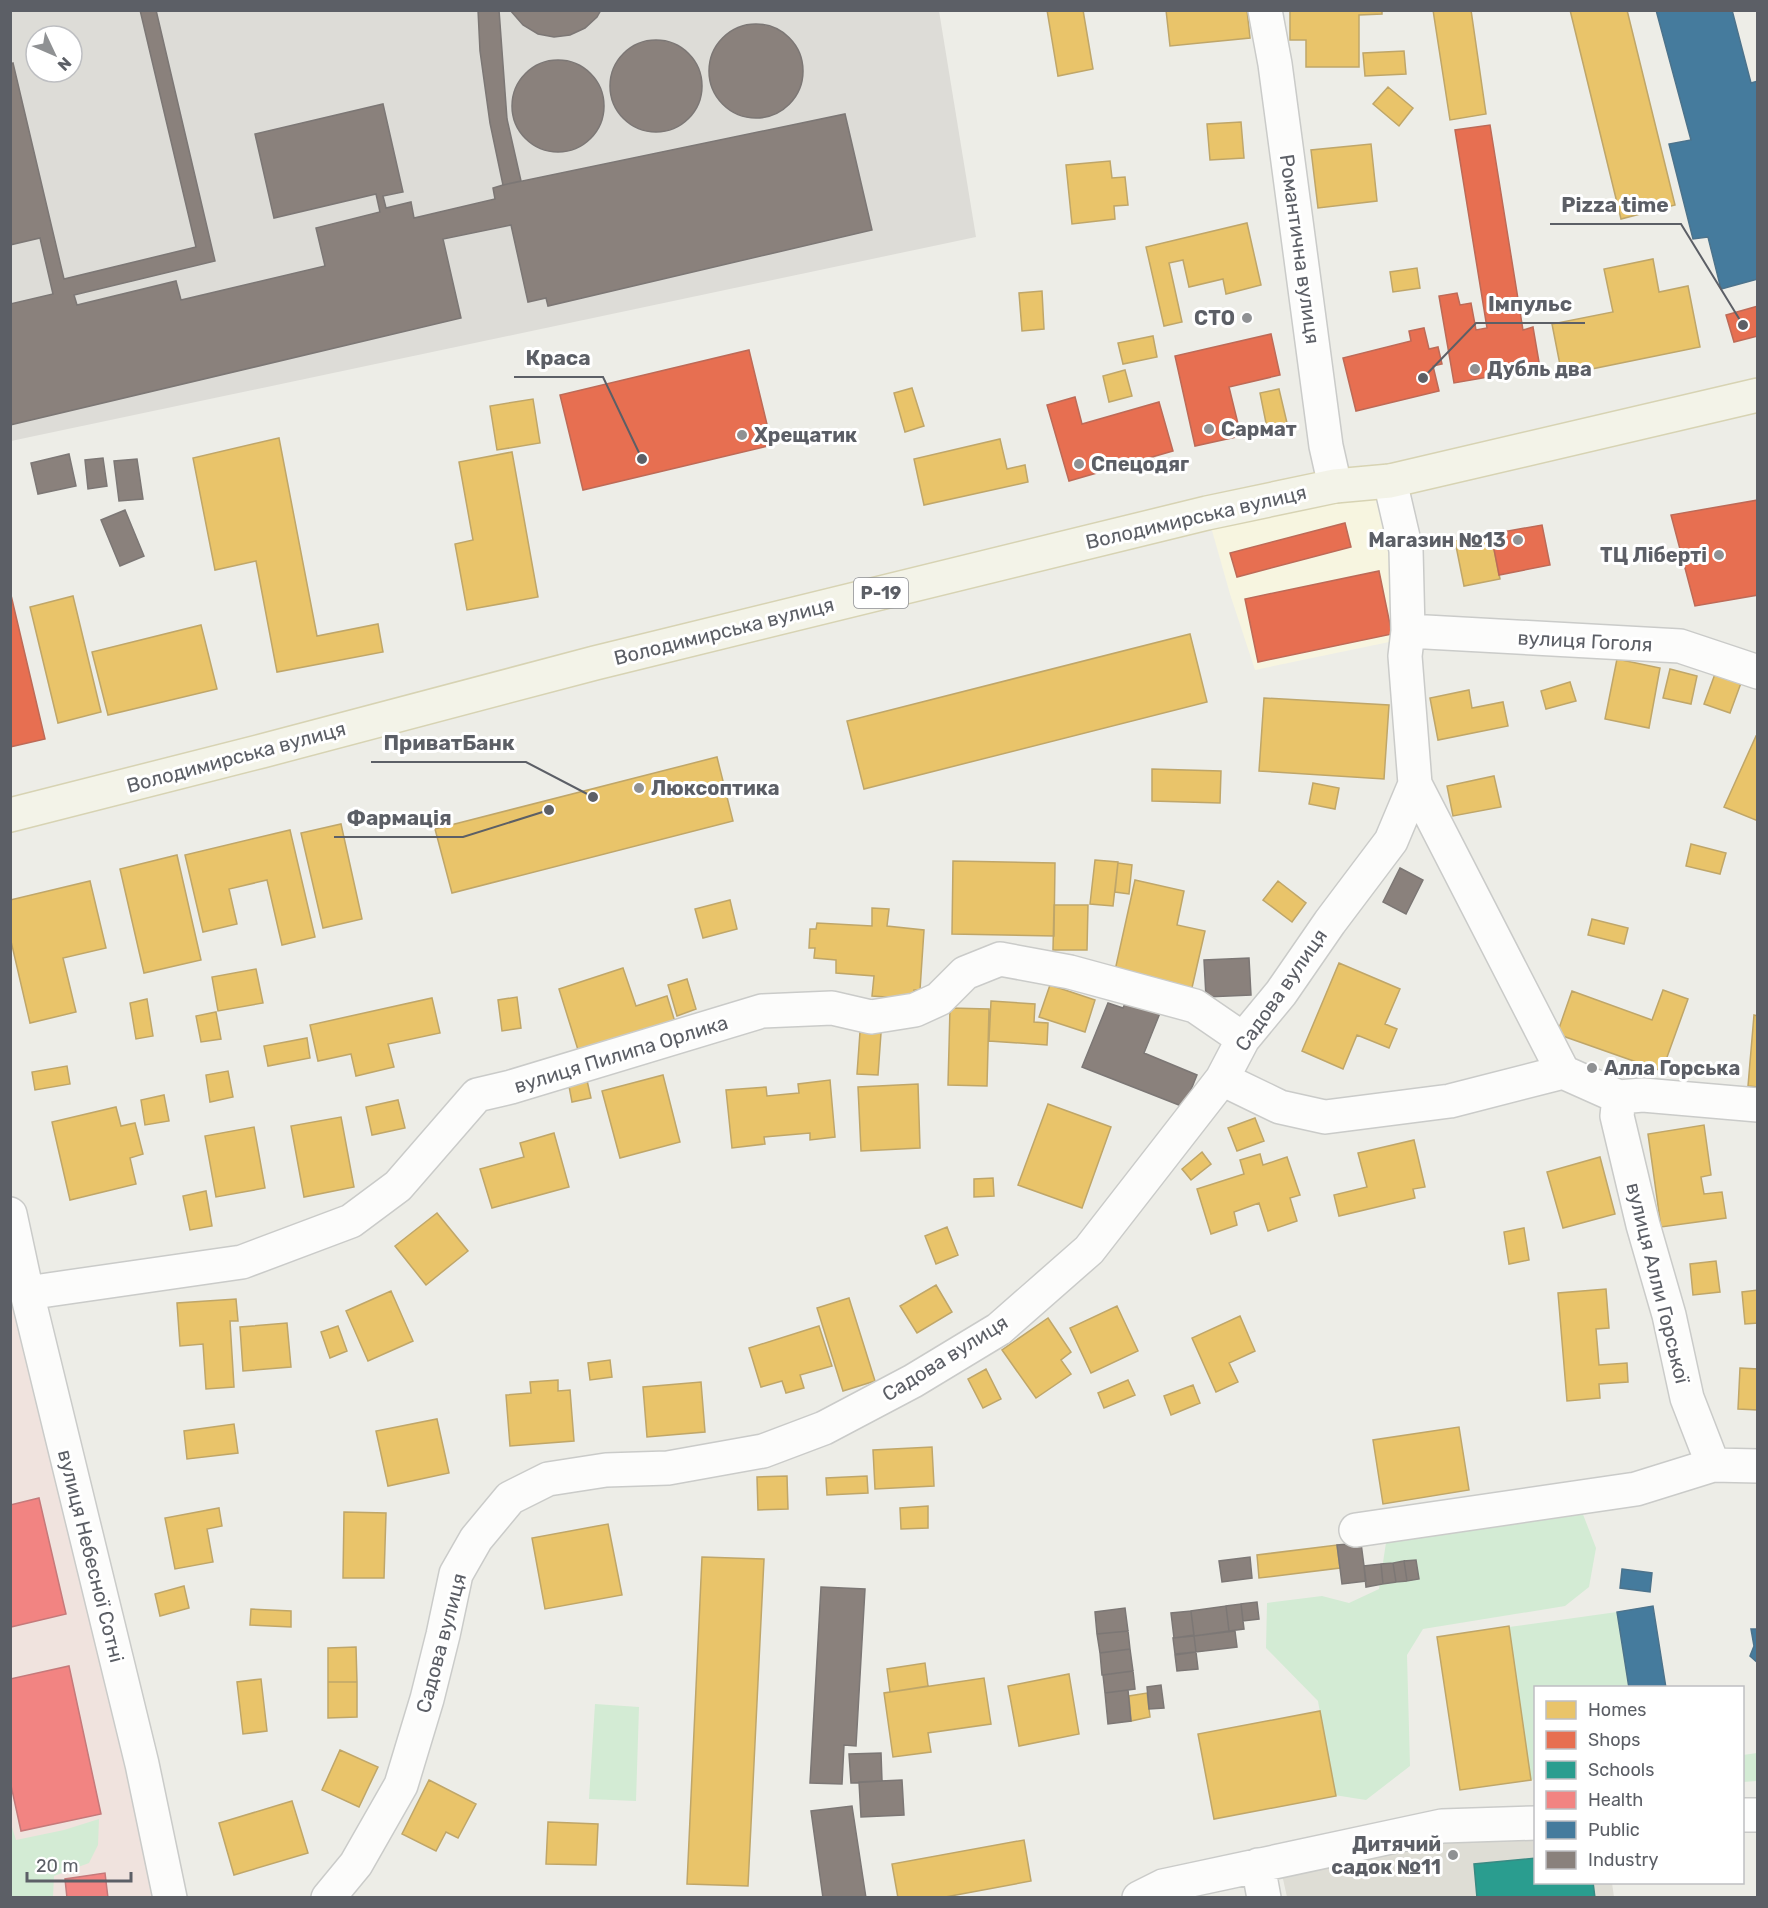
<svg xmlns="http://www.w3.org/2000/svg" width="1768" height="1908" font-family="Rubik,sans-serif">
<rect width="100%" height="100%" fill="#edede7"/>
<path fill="#f7f5e0" d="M1390 481 1394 641 1255 670 1230 594 1207 513Z"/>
<path fill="#dddcd7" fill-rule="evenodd" d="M10 11H939L976 237 11 441ZM36 36H72V72H36Z"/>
<path fill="#deddd5" d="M1535 1834 1536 1882 1612 1883 1614 1897H1287L1281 1870 1459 1839Z"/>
<path fill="#f0e3de" d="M10 1214 170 1897H11Z"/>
<path fill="#d3ebd4" d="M1579 1504 1596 1548 1589 1587 1565 1606 1423 1629 1407 1655 1410 1766 1366 1800 1334 1795 1318 1701 1266 1648 1267 1603 1322 1596 1349 1603 1379 1589 1387 1536Z
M1617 1612 1629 1687 1536 1688V1779L1531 1780 1509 1627Z
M595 1704 639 1707 636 1801 589 1799Z
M1757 1753V1781L1743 1782V1755Z
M99 1819 98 1845 89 1863 54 1876 53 1897H11V1824L16 1840 64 1830Z"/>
<path fill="#e9c46a" stroke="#bfa669" stroke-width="1.5" d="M1047 10H1083L1093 69 1058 76Z
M1166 10H1247L1250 38 1170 46Z
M1290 10H1382V14L1359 15V67H1306V40H1290Z
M1433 10H1471L1486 114 1450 120Z
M1570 10H1627L1675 205 1621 219Z
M1404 51 1406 74 1365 76 1363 53Z
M1388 87 1413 108 1399 126 1373 104Z
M1241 122 1244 158 1210 160 1207 124Z
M1371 144 1377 201 1318 208 1311 150Z
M1110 161 1112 178 1125 177 1128 205 1114 206 1115 219 1072 224 1066 165Z
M1247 223 1261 285 1226 294 1223 279 1189 287 1183 260 1169 263 1182 322 1164 326 1146 247Z
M1653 259 1659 292 1688 286 1700 347 1562 375 1552 324 1613 312 1604 269Z
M1417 268 1420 288 1393 292 1390 272Z
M1042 291 1044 329 1022 331 1019 293Z
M1153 336 1157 357 1123 364 1118 343Z
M1125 370 1132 396 1109 402 1103 376Z
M912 388 924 426 905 432 894 393Z
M1279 389 1287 423 1267 428 1260 393Z
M533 399 540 443 497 450 490 406Z
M279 438 317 636 378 624 383 652 277 672 256 561 215 570 193 458Z
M1000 439 1007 469 1025 465 1028 482 924 505 914 459Z
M512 452 538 597 467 610 455 544 473 540 459 462Z
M1491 534 1500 579 1464 586 1455 541Z
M73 596 101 712 58 723 30 607Z
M201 625 217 689 108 715 92 652Z
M1190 634 1207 702 864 789 847 721Z
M1617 659 1660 668 1649 728 1605 719Z
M1670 669 1697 676 1691 704 1663 698Z
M1715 674 1741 683 1730 713 1704 704Z
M1570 682 1576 701 1546 709 1541 691Z
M1469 690 1472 708 1503 702 1508 726 1438 740 1430 698Z
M1264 698 1389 705 1384 779 1259 771Z
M1756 736 1758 737V821L1724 807Z
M717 757 733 821 452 893 435 829Z
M1152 769 1221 771 1220 803 1152 801Z
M1494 776 1501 807 1453 816 1447 786Z
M1313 783 1339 788 1335 809 1309 804Z
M341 824 362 919 323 928 301 833Z
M290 830 315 937 282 945 267 880 229 889 237 924 203 932 185 855Z
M1691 844 1726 853 1720 874 1686 866Z
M177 855 201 960 144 973 120 869Z
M1095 860 1118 862 1113 906 1090 904Z
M953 861 1055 863 1054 936 952 934Z
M1118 863 1132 865 1129 894 1115 892Z
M1135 880 1184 891 1177 925 1205 931 1191 992 1114 975Z
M90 881 106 948 63 958 76 1012 30 1023 10 937V900Z
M1278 881 1306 903 1292 922 1263 900Z
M730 900 737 929 703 938 695 909Z
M1054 905H1088L1087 950H1053Z
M872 908 889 909 887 926 924 930 920 990H914V999L872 996 874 976 836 973V960L814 958 815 948H809L810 929H816L817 923 872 926Z
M1592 919 1628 928 1624 944 1588 935Z
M1339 963 1400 989 1385 1024 1397 1029 1389 1048 1357 1035 1343 1069 1302 1051Z
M623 968 636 1006 667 996 675 1022 579 1053 559 989Z
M256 969 263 1003 218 1011 212 977Z
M687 979 696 1009 677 1016 668 985Z
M1050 985 1095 1000 1085 1032 1039 1017Z
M1663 990 1688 999 1662 1071 1557 1034 1572 991 1652 1020Z
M517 997 521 1028 502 1031 498 1000Z
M432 998 440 1033 388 1044 394 1067 356 1076 351 1054 318 1061 310 1025Z
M147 999 153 1036 136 1039 130 1003Z
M991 1001 1035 1004 1034 1022 1048 1023 1047 1045 989 1041Z
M950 1008 989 1009 987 1086 948 1085Z
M216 1012 221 1039 201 1042 196 1016Z
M1754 1015 1758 1016V1087L1748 1086Z
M860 1032 881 1033 878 1075 857 1074Z
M307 1038 310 1058 268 1066 264 1046Z
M67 1066 70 1084 35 1090 32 1072Z
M228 1071 233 1097 210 1102 206 1075Z
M663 1075 680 1142 620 1158 602 1091Z
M586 1076 591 1098 572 1102 568 1081Z
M830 1080 835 1137 810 1140V1133L764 1137 765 1144 732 1148 726 1090 766 1087 767 1096 799 1093 798 1084Z
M918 1084 920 1148 861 1151 858 1087Z
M164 1095 169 1121 145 1125 141 1100Z
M398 1100 405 1128 372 1135 366 1107Z
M1048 1104 1111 1127 1082 1208 1018 1185Z
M116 1107 121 1126 135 1123 143 1154 130 1158 136 1184 70 1200 52 1122Z
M341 1117 354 1187 304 1197 291 1126Z
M1255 1118 1264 1141 1237 1151 1228 1128Z
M1704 1125 1711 1175 1701 1177 1704 1194 1722 1192 1726 1218 1661 1227 1648 1134Z
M254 1127 265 1188 216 1197 205 1136Z
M554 1133 569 1187 492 1208 480 1169 524 1157 520 1143Z
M1414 1140 1425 1187 1413 1189 1415 1198 1339 1216 1334 1195 1367 1187 1358 1153Z
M1202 1152 1211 1164 1191 1180 1182 1169Z
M1260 1154 1263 1165 1287 1157 1300 1195 1290 1198 1297 1221 1268 1231 1259 1203 1234 1212 1237 1225 1211 1234 1197 1189 1244 1174 1240 1160Z
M1600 1157 1615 1214 1563 1228 1547 1172Z
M993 1178 994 1196 974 1197V1179Z
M206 1191 212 1226 190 1230 183 1196Z
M437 1213 468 1251 426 1285 395 1246Z
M947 1227 958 1255 936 1264 925 1236Z
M1524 1228 1529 1260 1509 1264 1504 1232Z
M1716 1261 1720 1292 1693 1295 1690 1264Z
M936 1285 952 1312 917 1333 900 1306Z
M1606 1289 1609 1328 1596 1329 1599 1365 1627 1363 1628 1382 1599 1384 1600 1398 1567 1401 1558 1293Z
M1758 1290V1323L1745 1324 1742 1292Z
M391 1291 413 1341 368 1361 346 1311Z
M849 1298 875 1381 843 1391 817 1308Z
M236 1299 238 1321H230L234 1387 206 1389 203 1344 180 1346 177 1303Z
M1117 1306 1138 1351 1091 1373 1070 1328Z
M1240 1316 1255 1351 1229 1363 1238 1382 1216 1392 1192 1338Z
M1048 1318 1071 1352 1061 1360 1071 1374 1036 1398 1002 1350Z
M287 1323 291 1367 243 1371 240 1327Z
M338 1326 347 1351 330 1358 321 1332Z
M819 1326 832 1366 800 1375 804 1388 786 1393 782 1381 761 1387 749 1348Z
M610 1360 612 1377 590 1380 588 1363Z
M1740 1368 1758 1369V1410L1738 1409Z
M986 1369 1001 1399 983 1408 968 1379Z
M558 1380V1391L570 1390 574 1441 510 1446 506 1395 531 1393 530 1382Z
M1128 1380 1135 1395 1104 1408 1098 1393Z
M701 1382 705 1432 647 1437 643 1387Z
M1193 1385 1200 1403 1171 1415 1164 1396Z
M437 1419 449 1473 388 1486 376 1431Z
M234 1424 238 1453 187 1459 184 1431Z
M1459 1427 1469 1490 1383 1504 1373 1440Z
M932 1447 934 1486 875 1489 873 1450Z
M787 1476 788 1509 758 1510 757 1477Z
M867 1476 868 1493 827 1495 826 1478Z
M928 1506V1528L901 1529 900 1508Z
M219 1508 222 1526 207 1529 213 1562 175 1569 165 1518Z
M344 1512 386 1513 384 1578H343Z
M608 1524 622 1595 545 1609 532 1538Z
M1337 1545 1340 1568 1259 1578 1257 1555Z
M702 1557 764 1559 748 1886 687 1884Z
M184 1586 189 1608 160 1616 155 1594Z
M251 1609 291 1611V1627L250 1625Z
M1509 1626 1531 1780 1460 1790 1437 1637Z
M356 1647 357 1682H328V1648Z
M925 1663 928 1686 890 1692 887 1669Z
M1069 1674 1079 1734 1019 1746 1008 1686Z
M984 1678 991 1724 928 1733 931 1752 893 1757 884 1693Z
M261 1679 267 1731 243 1734 237 1682Z
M328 1682H357V1717L328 1718Z
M1147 1693 1150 1717 1131 1721 1129 1696Z
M1320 1711 1336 1796 1214 1819 1198 1734Z
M340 1750 378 1767 359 1807 322 1790Z
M429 1780 476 1804 458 1838 446 1832 436 1851 402 1834Z
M292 1801 308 1853 234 1875 219 1823Z
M548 1822 598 1824 596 1865 546 1864Z
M1024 1840 1031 1881 940 1898H898L892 1864Z"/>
<path fill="#e76f51" stroke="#bd6a57" stroke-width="1.5" d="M1490 125 1523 330 1533 327 1540 368 1454 383 1439 296 1457 293 1460 305 1471 303 1476 330 1487 328 1455 130Z
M1758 306V336L1734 342 1726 315Z
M1424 328 1429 349 1438 347 1442 364 1433 366 1439 391 1356 411 1343 358 1411 341 1409 331Z
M1271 334 1280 375 1229 387 1241 436 1195 446 1175 356Z
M749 350 772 445 583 490 560 395Z
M1075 397 1082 424 1159 402 1173 451 1069 481 1047 405Z
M1758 500V595L1695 606 1671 515Z
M1345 523 1351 547 1237 577 1230 553Z
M1542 525 1550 565 1499 575 1491 534Z
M1379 571 1392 634 1258 662 1245 599Z
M10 591 45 739 10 747Z"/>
<path fill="#2a9d8f" stroke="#398a83" stroke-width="1.5" d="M1536 1858V1882H1593L1595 1898H1477L1474 1864Z"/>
<path fill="#f28482" stroke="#c5797a" stroke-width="1.5" d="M39 1498 66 1614 11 1627 10 1505Z
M69 1666 101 1814 21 1831 10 1781V1679Z
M105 1873 108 1898H67L65 1879Z"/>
<path fill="#457b9d" stroke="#4c738c" stroke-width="1.5" d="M1656 10H1732L1751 83 1758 81V279L1721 289 1708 237 1693 239 1669 144 1691 140Z
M1622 1569 1652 1573 1650 1592 1620 1588Z
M1653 1606 1666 1688H1629L1617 1612Z
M1751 1629H1758V1663L1750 1656 1754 1646Z"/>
<path fill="#8a817c" stroke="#7c7775" stroke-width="1.5" d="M140 10H156L215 261 74 295 77 305 176 281 181 300 325 266 316 228 380 212 376 194 274 218 255 134 383 104 403 192 383 196 386 208 411 202 414 218 495 199 493 188 503 185 845 114 872 230 548 306 546 298 528 302 511 225 443 239 461 318 10 425V304L53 294 40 238 10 245V64L13 63 64 279 196 247Z
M478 10H499L507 119 521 181 503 185 490 123 480 51Z
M601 10 597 17 585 28 570 35 554 37 538 34 523 25 510 10Z
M709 71a47 47 0 1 1 94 0a47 47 0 1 1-94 0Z
M610 86a46 46 0 1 1 92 0a46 46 0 1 1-92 0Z
M512 106a46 46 0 1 1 92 0a46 46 0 1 1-92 0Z
M69 454 76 486 38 494 31 463Z
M103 458 107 486 88 489 85 460Z
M137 459 143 499 119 501 114 461Z
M125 510 144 556 120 566 101 520Z
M1400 868 1423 880 1406 914 1383 902Z
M1249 958 1251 995 1206 997 1204 960Z
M1127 999 1160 1013 1144 1053 1197 1075 1184 1107 1082 1067 1108 1003 1123 1008Z
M1361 1543 1366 1581 1342 1584 1337 1545Z
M1250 1557 1252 1578 1222 1582 1219 1561Z
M1416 1560 1419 1579 1407 1581 1404 1561Z
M1404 1561 1407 1581 1396 1582 1393 1563Z
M1393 1563 1396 1582 1383 1584 1381 1564Z
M1381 1564 1383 1584 1366 1587 1364 1566Z
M821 1587 865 1589 856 1746 844 1745 842 1784 810 1783Z
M1257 1602 1259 1619 1243 1621 1241 1604Z
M1241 1604 1244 1629 1229 1631 1226 1606Z
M1226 1606 1229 1631 1194 1636 1191 1611Z
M1125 1608 1128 1631 1097 1634 1095 1612Z
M1191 1611 1194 1635 1174 1638 1171 1613Z
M1128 1631 1130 1649 1100 1653 1097 1634Z
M1235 1631 1237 1647 1196 1652 1194 1636Z
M1194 1636 1196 1652 1175 1654 1173 1638Z
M1130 1649 1133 1671 1102 1675 1100 1653Z
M1196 1652 1198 1669 1177 1671 1175 1655Z
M1133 1671 1135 1689 1105 1693 1103 1675Z
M1161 1685 1164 1708 1149 1709 1147 1687Z
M1128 1690 1131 1721 1108 1724 1105 1693Z
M881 1753 882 1781 851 1783 849 1754Z
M902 1780 904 1815 861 1817 859 1782Z
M852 1806 866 1898H823L811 1811Z"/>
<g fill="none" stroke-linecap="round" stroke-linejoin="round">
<g stroke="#cacbc9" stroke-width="36">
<path id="minor" d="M1265 10 1275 64 1326 446 1335 486
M1408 631 1680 646 1758 672
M1415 784 1563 1072
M1222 1079 1280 1107 1325 1117 1450 1101 1563 1072 1619 1097 1643 1095 1758 1105
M1619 1097 1617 1116 1643 1225 1669 1315 1687 1398 1713 1465
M10 1214 27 1293 142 1764 170 1898
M27 1293 242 1262 351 1221 398 1186 477 1095 511 1087 762 1011 832 1008 871 1017 915 1010 939 999 965 973 1000 959 1070 972 1195 1006 1243 1039
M1356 1530 1636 1489 1713 1465 1758 1466
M1742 1815H1758
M1258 1865 1264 1898
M328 1898 356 1864 401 1785 427 1699 443 1635 456 1574 476 1539 510 1498 548 1479 606 1470 668 1468 763 1451 824 1428 913 1381 999 1329 1089 1250 1222 1079 1243 1039 1281 993 1330 922 1391 841 1415 784 1405 656 1408 631 1406 550 1390 481
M1139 1898 1163 1886 1442 1826 1536 1823"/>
</g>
<g stroke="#d7d3b3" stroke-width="36">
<path id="major" d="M10 815 262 751 595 663 1207 513 1335 486 1390 481 1758 395"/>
</g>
<use href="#minor" stroke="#fcfcfb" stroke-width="33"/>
<use href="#major" stroke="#f3f3e8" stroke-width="33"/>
</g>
<g fill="#8f9193" stroke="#fff" stroke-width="2">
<circle cx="1247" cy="318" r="6"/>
<circle cx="1475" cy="369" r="6"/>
<circle cx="1209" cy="429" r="6"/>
<circle cx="742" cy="435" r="6"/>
<circle cx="1079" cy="464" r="6"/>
<circle cx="1518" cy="540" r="6"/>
<circle cx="1719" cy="555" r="6"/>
<circle cx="639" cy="788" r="6"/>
<circle cx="1592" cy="1068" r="6"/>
<circle cx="1453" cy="1855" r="6"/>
</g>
<g text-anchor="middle" stroke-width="6" stroke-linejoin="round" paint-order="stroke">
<rect fill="#fff" stroke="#8d8f94" stroke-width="1.5" x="854" y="578" width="54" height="30" rx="4.5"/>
<g font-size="18" font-weight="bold" fill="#5c5f66">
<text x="881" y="599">Р-19</text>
</g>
<g font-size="20" fill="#5c5f66" stroke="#fff">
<text transform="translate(1300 249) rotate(82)" y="7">Романтична вулиця</text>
<text transform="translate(1196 517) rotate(-13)" y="7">Володимирська вулиця</text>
<text transform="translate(724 631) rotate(-14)" y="7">Володимирська вулиця</text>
<text transform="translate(1585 641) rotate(3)" y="7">вулиця Гоголя</text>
<text transform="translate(236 757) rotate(-15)" y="7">Володимирська вулиця</text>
<text transform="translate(1281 990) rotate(-55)" y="7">Садова вулиця</text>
<text transform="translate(621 1054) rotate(-17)" y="7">вулиця Пилипа Орлика</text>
<text transform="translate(1658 1283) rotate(76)" y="7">вулиця Алли Горської</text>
<text transform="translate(945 1358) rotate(-32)" y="7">Садова вулиця</text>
<text transform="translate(91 1556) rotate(76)" y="7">вулиця Небесної Сотні</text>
<text transform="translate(441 1643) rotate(-75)" y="7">Садова вулиця</text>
</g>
<g font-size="20" font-weight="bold" fill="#5c5f66" stroke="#fff" text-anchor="start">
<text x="1235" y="325" text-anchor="end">СТО</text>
<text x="1487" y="376">Дубль два</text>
<text x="1221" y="436">Сармат</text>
<text x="754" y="442">Хрещатик</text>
<text x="1091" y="471">Спецодяг</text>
<text x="1506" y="547" text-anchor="end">Магазин №13</text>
<text x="1707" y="562" text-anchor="end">ТЦ Ліберті</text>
<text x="651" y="795">Люксоптика</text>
<text x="1604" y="1075">Алла Горська</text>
<text x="1441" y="1851" text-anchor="end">Дитячий<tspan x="1441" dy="23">садок №11</tspan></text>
</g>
</g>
<path fill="none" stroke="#5c5f66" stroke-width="2" d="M1743 325L1681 224H1550M1423 378L1476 323H1585M642 459L603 377H514M593 797L526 762H371M549 810L463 837H334"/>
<g fill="#5c5f66" stroke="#fff" stroke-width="2">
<circle cx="1743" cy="325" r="6"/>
<circle cx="1423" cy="378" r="6"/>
<circle cx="642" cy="459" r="6"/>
<circle cx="593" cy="797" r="6"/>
<circle cx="549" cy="810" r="6"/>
</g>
<g font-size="21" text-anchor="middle" font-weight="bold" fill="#5c5f66" stroke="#fff" stroke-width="6" stroke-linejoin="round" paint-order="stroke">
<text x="1615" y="212">Pizza time</text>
<text x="1530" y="311">Імпульс</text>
<text x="558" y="365">Краса</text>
<text x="449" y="750">ПриватБанк</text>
<text x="399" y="825">Фармація</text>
</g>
<rect width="1768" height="1908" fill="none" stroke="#5c5f66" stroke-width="24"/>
<rect x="1534" y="1686" width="210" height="198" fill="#ffffff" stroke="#bebfc2" stroke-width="1.5"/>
<rect x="1546" y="1701" width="30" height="18" fill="#e9c46a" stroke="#bebfc2" stroke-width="1.5"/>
<text x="1588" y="1716" font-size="18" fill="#5c5f66">Homes</text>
<rect x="1546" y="1731" width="30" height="18" fill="#e76f51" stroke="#bebfc2" stroke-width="1.5"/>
<text x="1588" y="1746" font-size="18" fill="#5c5f66">Shops</text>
<rect x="1546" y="1761" width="30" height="18" fill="#2a9d8f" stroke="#bebfc2" stroke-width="1.5"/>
<text x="1588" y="1776" font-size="18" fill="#5c5f66">Schools</text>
<rect x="1546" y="1791" width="30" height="18" fill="#f28482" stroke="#bebfc2" stroke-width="1.5"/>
<text x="1588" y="1806" font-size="18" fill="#5c5f66">Health</text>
<rect x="1546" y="1821" width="30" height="18" fill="#457b9d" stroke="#bebfc2" stroke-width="1.5"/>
<text x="1588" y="1836" font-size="18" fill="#5c5f66">Public</text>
<rect x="1546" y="1851" width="30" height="18" fill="#8a817c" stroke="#bebfc2" stroke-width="1.5"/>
<text x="1588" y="1866" font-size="18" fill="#5c5f66">Industry</text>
<g transform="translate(54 54) rotate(134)"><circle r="28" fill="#ffffff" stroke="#bebfc2" stroke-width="1.5"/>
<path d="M0-4.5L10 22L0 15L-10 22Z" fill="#8f9193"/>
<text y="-9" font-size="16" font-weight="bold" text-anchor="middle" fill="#5c5f66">N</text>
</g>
<path d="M27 1872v9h104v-9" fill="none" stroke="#5c5f66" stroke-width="3"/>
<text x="36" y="1872" font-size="18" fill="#5c5f66" stroke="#ffffff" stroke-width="4.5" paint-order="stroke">20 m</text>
</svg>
